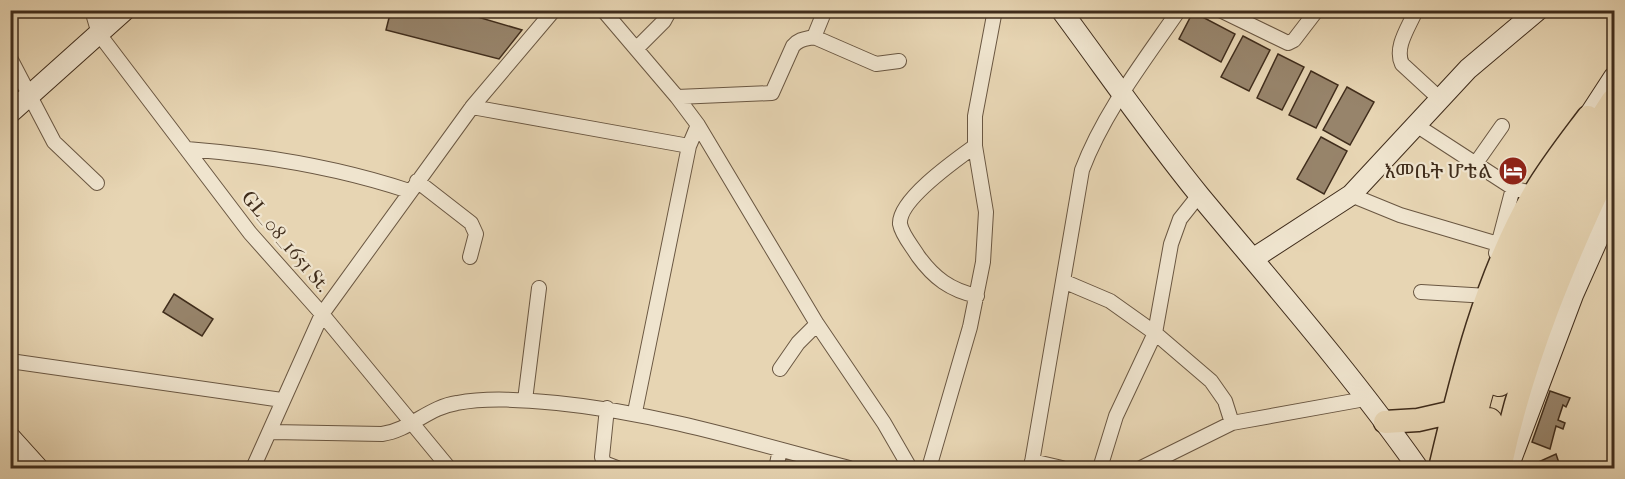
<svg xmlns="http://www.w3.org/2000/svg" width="1625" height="479" font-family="'IM FELL French Canon','Noto Serif Ethiopic',serif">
<rect width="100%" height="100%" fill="#e7d5b3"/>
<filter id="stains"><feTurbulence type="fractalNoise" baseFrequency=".00333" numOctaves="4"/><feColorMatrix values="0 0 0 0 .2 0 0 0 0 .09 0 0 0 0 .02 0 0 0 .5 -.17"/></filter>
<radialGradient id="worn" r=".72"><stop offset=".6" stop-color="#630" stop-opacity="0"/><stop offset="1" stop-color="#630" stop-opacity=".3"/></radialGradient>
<path fill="#97846b" stroke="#402d1c" stroke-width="1.5" d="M391 10H454L522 30 499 59 386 30Z
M1193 12 1235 34 1221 62 1179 39Z
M1243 36 1270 50 1249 91 1221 77Z
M1278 54 1304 67 1282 110 1257 98Z
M1311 71 1338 85 1316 128 1289 115Z
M1347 87 1374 102 1350 145 1323 130Z
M1321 137 1347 151 1324 194 1297 179Z
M174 294 213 319 202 336 163 312Z
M1550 391 1570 398 1566 407 1563 405 1558 420 1565 423 1563 429 1556 426 1550 449 1532 442Z
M1556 454 1559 463 1556 465 1557 468H1539L1536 463Z"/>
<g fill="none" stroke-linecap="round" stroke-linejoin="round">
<g stroke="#6a5742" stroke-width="16">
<path id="street" d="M92 10 99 34 250 233 322 314 449 468
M603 10 677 97 698 125 817 324 884 423 910 468
M1220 10 1288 43 1294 40 1317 10
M1416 10C1409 27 1394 47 1402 64L1440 99
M814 37 825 10
M637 48 664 21 670 10
M10 58 54 142 97 183
M677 97 772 93 793 46C799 39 805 39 814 37L876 64 899 61
M472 107 689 146
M1416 125 1513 188 1534 194
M975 146C957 159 898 200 900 224 902 235 912 246 918 256 934 278 950 290 977 296
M187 149C264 155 337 167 409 191
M1476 163 1502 126
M417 181 471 223 476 234 470 257
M1351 195 1400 215 1498 244
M1496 253 1513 188
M1063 281 1110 301 1155 333 1211 381 1225 401 1232 423
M1421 292 1488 296 1489 292
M10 361 282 400
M780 369 798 343 817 324
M525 400 539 288
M607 408 602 457 604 463 617 468
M635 412 689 146 698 125
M272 432 382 434C410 430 429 407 457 403 488 397 525 400 557 403 658 413 751 442 849 468
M1032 461 1062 468
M253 468 322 314 472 107 554 10
M776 468 780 450
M929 468 970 327 983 262 986 212 975 146V116L995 10
M1031 468 1082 170C1104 112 1144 61 1179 10
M1100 468 1116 416 1155 333 1171 244 1180 219 1199 195
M1141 468 1232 423 1365 399"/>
</g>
<g stroke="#402d1c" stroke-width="22">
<path id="secondary" d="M1061 10C1107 72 1151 136 1200 196 1274 285 1351 373 1418 468
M10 113 125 10
M1588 117 1614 77
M1254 258 1351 195 1468 69 1538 10
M10 437 38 468
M1509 465 1573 295 1614 203"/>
</g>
<g stroke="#402d1c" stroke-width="25">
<path id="primary" d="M1385 422 1418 420 1453 412
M1440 468C1462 374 1486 276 1535 192 1551 165 1570 141 1588 117
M1500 468C1523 358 1566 257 1614 156"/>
</g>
<g stroke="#402d1c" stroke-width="28">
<path id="highway" d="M1499 383C1520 307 1570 201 1614 136
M1462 468C1490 328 1536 221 1614 102
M1482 468 1489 421"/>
</g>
<use href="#street" stroke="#efe4ce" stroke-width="14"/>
<use href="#secondary" stroke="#efe4ce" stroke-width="20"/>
<use href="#primary" stroke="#e7d5b3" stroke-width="22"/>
<use href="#highway" stroke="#e7d5b3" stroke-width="26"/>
</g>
<defs>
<g id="hotel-disc" transform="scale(1.5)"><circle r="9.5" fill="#8f2418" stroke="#efe4ce"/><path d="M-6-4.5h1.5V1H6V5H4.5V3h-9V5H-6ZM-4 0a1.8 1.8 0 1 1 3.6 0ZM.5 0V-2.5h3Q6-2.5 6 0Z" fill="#fff"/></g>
</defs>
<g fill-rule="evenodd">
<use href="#hotel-disc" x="1513" y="171"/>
</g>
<g text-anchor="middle" stroke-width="4.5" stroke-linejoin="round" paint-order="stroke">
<g font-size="20" fill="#402d1c" stroke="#efe4ce" text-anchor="end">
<text x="1492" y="178">እመቤት ሆቴል</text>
</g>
<g font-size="20" fill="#402d1c" stroke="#efe4ce">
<text transform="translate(286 241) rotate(50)" y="7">GL_08_1651 St.</text>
</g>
</g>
<rect width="1625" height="479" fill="none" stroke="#e7d5b3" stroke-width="36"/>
<rect x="12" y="12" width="1601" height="455" fill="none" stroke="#402d1c" stroke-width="3"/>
<rect x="18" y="18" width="1589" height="443" fill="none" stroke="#402d1c" stroke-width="1.5"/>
<rect width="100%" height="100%" filter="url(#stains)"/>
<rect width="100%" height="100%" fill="url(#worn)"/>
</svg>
